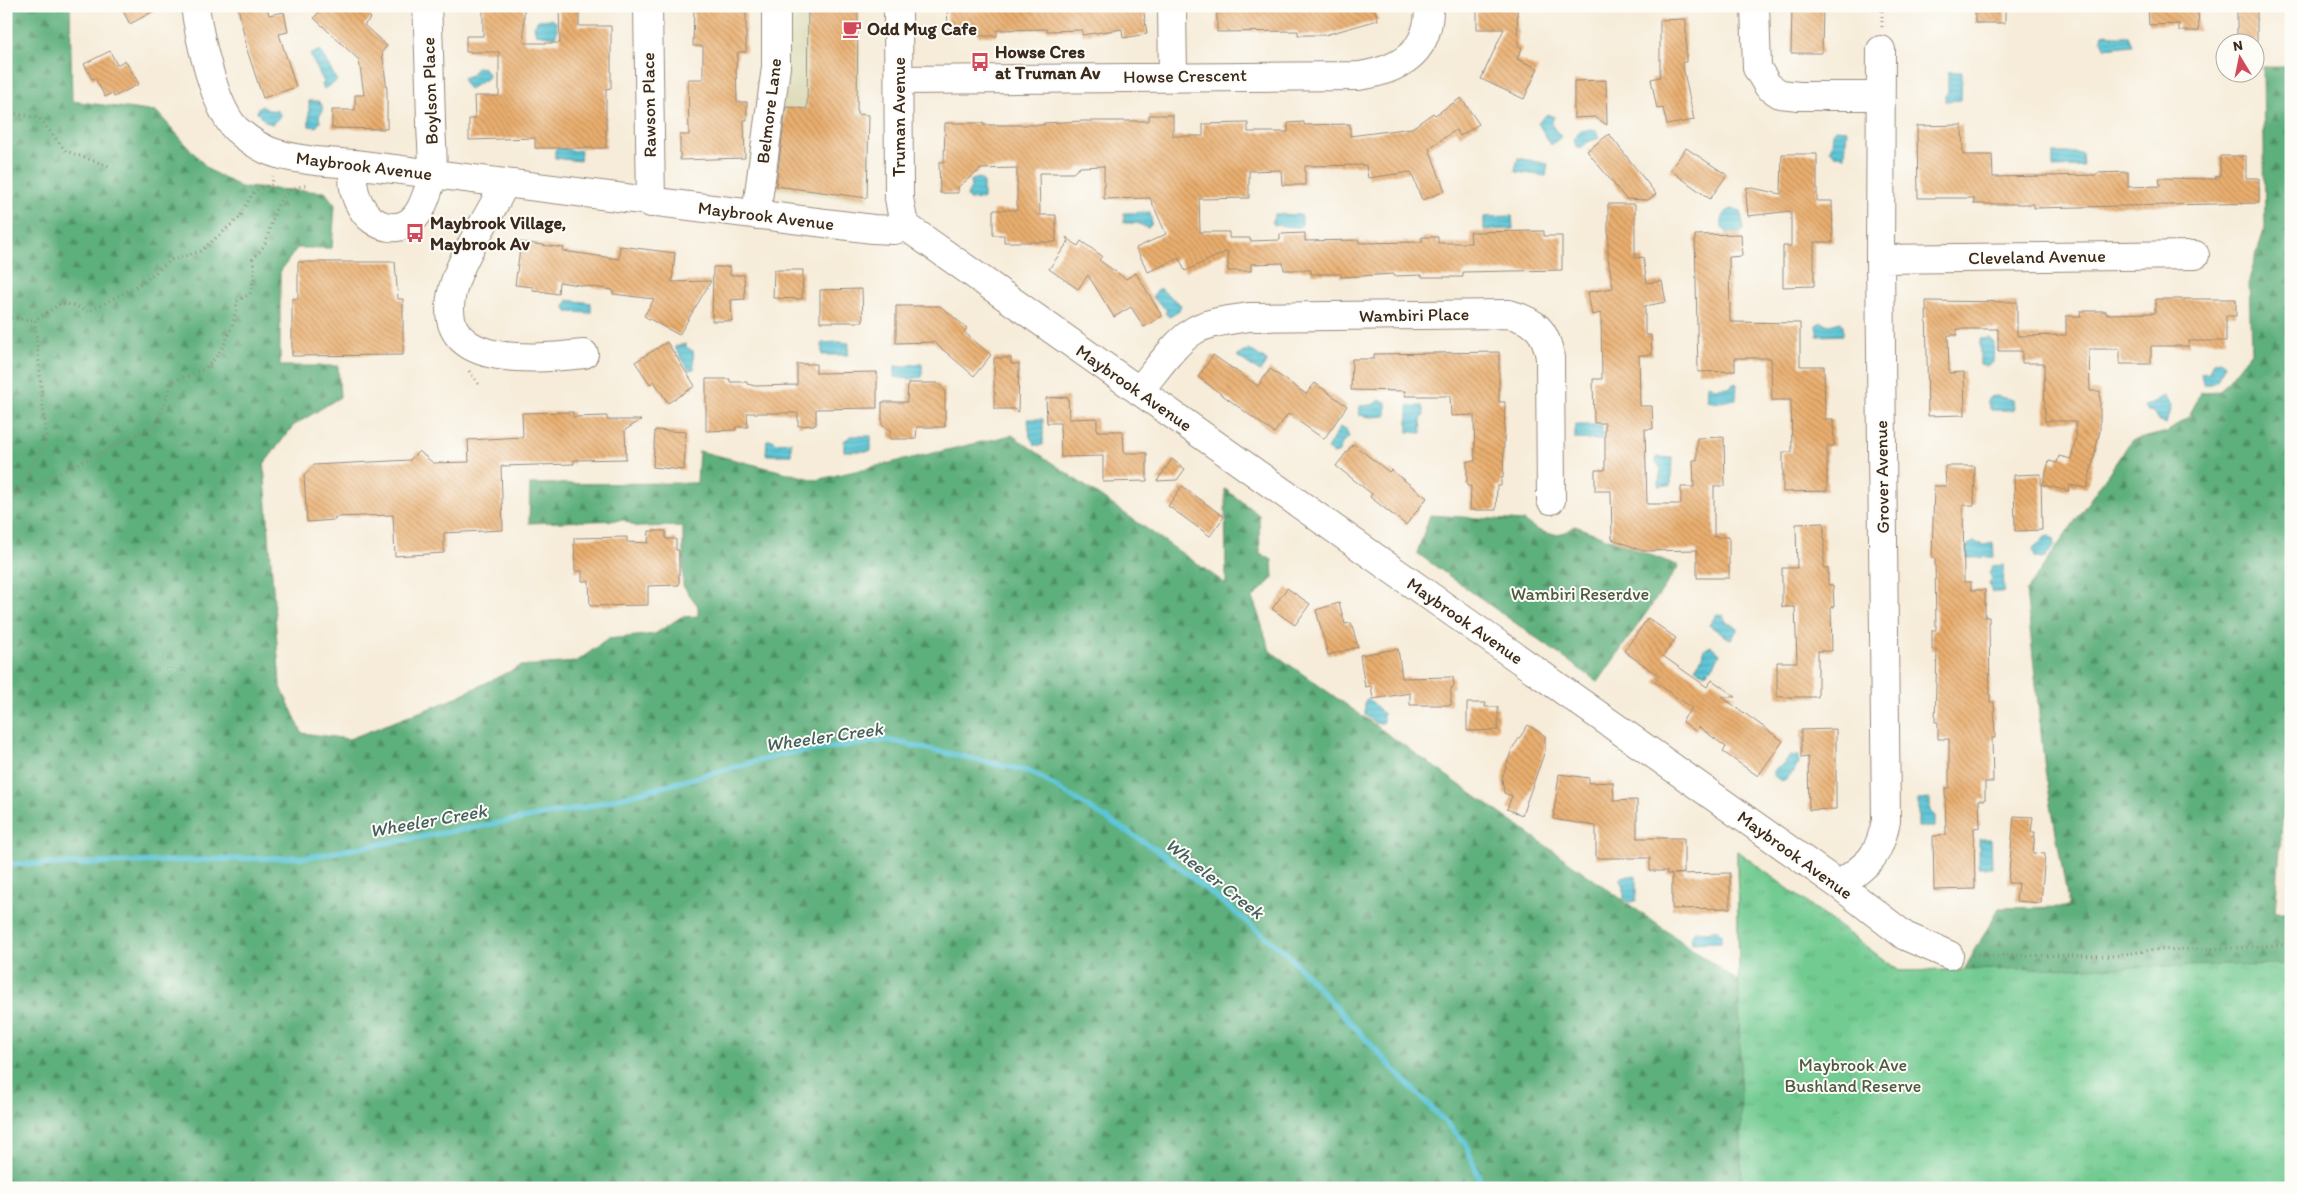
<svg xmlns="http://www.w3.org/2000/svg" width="2297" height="1194" font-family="Itim,sans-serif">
<defs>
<pattern id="forest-firs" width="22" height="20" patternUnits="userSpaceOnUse" patternTransform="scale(1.25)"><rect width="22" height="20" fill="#5daf7b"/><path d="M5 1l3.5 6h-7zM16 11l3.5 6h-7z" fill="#4e8f64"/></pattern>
<pattern id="park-tufts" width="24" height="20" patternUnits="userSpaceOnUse" patternTransform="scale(1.25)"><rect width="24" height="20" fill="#72cb91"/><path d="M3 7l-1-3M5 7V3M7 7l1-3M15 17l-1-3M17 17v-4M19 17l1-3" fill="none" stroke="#64ae7d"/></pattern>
<pattern id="water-rules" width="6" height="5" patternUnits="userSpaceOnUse" patternTransform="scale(1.25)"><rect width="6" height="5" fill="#5bc5d6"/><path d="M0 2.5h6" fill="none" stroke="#50a9b7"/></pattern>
<pattern id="building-back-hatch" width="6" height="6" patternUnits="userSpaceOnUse" patternTransform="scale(1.25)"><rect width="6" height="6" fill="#eaaf6f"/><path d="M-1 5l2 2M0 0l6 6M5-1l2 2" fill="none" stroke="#bf8f5b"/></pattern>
</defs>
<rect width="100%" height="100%" fill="#fdfcf7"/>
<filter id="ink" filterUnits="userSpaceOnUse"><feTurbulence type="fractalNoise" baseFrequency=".02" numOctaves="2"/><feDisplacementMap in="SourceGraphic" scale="10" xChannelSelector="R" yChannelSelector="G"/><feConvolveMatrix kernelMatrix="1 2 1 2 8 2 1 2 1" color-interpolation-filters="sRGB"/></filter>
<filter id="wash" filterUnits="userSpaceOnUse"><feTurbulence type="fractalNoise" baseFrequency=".0096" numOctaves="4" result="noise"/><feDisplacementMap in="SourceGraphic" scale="20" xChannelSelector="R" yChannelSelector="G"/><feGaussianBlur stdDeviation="1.12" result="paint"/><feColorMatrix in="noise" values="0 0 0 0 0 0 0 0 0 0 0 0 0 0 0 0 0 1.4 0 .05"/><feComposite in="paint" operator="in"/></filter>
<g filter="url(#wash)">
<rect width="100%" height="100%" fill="#f6ecd9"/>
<path fill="#dfddbb" d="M783 6H860V112L871 113 869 202 767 188Z"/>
<path fill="url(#forest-firs)" stroke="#4c6c4c" d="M6 6H70L72 101 157 112 209 170 241 187 325 192 335 205 332 248H297L280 272V366H338L340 397 293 426 264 464 280 685 302 733 349 739 446 702 521 666 576 662 608 639 655 634 681 617 698 616V606L683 586V526L637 527 624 520 529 523 530 484 697 483 699 451 816 480 1012 435 1226 584 1225 489 1259 515 1260 553 1272 560 1273 578 1253 598 1270 651 1739 982 1737 851 1899 971 1964 970 1999 908 2069 907 2045 770 2026 591 2131 441 2167 432 2189 417 2201 392 2220 391 2251 352 2249 280 2265 226 2263 67H2291V710L2275 912H2291V1188H6Z
M1430 515 1524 521C1541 534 1557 540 1575 526L1679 566 1598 682 1417 553Z"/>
<path fill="url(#park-tufts)" stroke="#567a58" d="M1737 851 1899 971 2291 964V1188H1742Z"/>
<path fill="url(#water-rules)" stroke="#4b787a" d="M551 19 556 22 557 31 555 37 536 34 534 26 538 20Z
M2107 33 2113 36H2128L2132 45 2105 48 2101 40 2103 34Z
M320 50 337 81 324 89 322 85 324 82 310 55Z
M477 67 484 68 488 74V78L469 89 464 83 463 78 471 75Z
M1948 72H1962L1961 100 1945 101V95L1948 93Z
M309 101H318L322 105 323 111 319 116 320 122 316 127 309 126Z
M262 106 269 110 278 111 281 116 272 124 266 122 257 113 258 108Z
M1547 114 1554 117 1551 124 1561 137 1551 145 1538 123Z
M1835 129 1847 130 1845 156 1835 155 1830 150C1834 141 1831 135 1835 129Z
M1591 130 1596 131 1599 138 1588 142 1581 148 1576 147 1574 138 1581 131Z
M559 147 572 151 581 150 580 161 555 158V150Z
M2053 153H2082L2083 167 2053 168Z
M1518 158 1548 164 1546 176 1517 172 1515 170Z
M978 178 983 181V199L969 200 967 196 971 188 970 181Z
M1734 209 1741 211 1743 231 1740 233H1727L1722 227C1721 218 1724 210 1734 209Z
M1150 212 1152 224 1148 228 1137 223H1124V213Z
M1275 214 1299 215 1302 216V225L1298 227 1274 225 1272 221Z
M1512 216 1513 229 1484 230V217Z
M1159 288 1181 305 1178 312 1169 317 1165 313 1167 310 1152 297Z
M568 300 591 303V313L567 312 565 307Z
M1821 322 1829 325 1841 322 1843 326V335L1817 336V325Z
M1989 338 1994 343 1993 362 1987 366 1980 365V339Z
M839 342 849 343 848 355H822V343Z
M686 344V347L693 351 694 369 689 370 675 348 676 346Z
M1249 349 1267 361 1260 372 1237 356Z
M2221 360 2225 364 2217 381 2211 384H2203L2201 373 2210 372 2214 362Z
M913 364H922V377L909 379 895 377V366L904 367Z
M1733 383 1737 384 1736 399 1720 402 1707 400 1708 385 1712 386 1713 388 1731 387Z
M1995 396 2013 400 2014 410H1991L1987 401 1990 397Z
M2164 396 2171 406 2166 424 2159 422 2153 412 2148 411 2144 407Z
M1381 400 1386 402V416L1371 417 1359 415 1360 406 1372 405Z
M1408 406H1422L1424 415 1421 420 1422 433 1408 432Z
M1028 419H1043V445H1035L1030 437Z
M1575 425H1602V440L1575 439Z
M1340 427 1346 429 1349 437 1342 443 1339 452 1334 454 1327 449Z
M851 436H871V451H844V441Z
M767 440H773L776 443 791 442V455H766Z
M1656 457 1672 458 1671 485 1658 486 1661 469 1656 462Z
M2050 536 2054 539 2055 545 2045 558 2041 559 2035 557 2033 551 2034 547 2042 541 2045 537Z
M1974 542 1983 545 1993 543 1994 557 1967 558 1966 546Z
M2003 565 2004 592H1992L1989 584 1992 578 1989 573 1992 566Z
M1717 614 1723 615 1726 622 1738 628 1731 640 1709 625Z
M1711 646 1720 654 1714 665 1705 674 1695 668 1703 656 1704 650Z
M1368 698 1383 713V723H1375L1365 715V701Z
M1790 755 1798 756 1799 764 1786 780 1781 781 1773 775V771L1783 765Z
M1930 799V811L1935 816V827H1918V800Z
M1979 839H1991L1992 867H1979Z
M1623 876H1636V901L1629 902 1624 899V886L1620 879Z
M1716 929 1721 933V942L1692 943 1691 936 1695 931 1708 932Z"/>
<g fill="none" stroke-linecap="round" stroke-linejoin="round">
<path stroke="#5bc5d6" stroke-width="5.5" d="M6 864H70L308 857 582 808 784 754 888 740 1032 772 1160 852 1287 954 1401 1077 1465 1142 1483 1188"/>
</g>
<g id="blocks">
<path fill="url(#building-back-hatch)" d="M120 6H163L130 24Z
M238 6H267L269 15 284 12 288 32 279 34 296 87 263 98 247 50Z
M324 6H359L371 18 364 25 387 46 382 52 387 90V129L332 128V110H355V95H364L359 60 314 18Z
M483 6H524V42L526 43H560L559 6H579V26H611V88L606 89V148H535V138L469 140V119H475L474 96H499V52H466V36H483Z
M694 6H746V52H738L736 67 737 102H747V120H744L745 158 680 160V135H689L688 79H703V46H693Z
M808 6H858L857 114 869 115 867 198 776 186 786 107 807 109Z
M947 6H1143L1147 34 1123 38 1122 29 1082 35V30L1047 31V29L997 30V36H978V27L948 28Z
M1217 6H1374L1378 20 1325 35H1298V31L1217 32Z
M1477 6H1517L1518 46 1522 48 1517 59 1538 68 1524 99 1481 79 1504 29H1477Z
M1792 6H1823L1822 53H1791Z
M1975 6H2005V23H1975Z
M2148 6H2198L2199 31H2179V24L2149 25Z
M2237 6H2257V42H2237Z
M1686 19V62H1682L1694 120 1667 125 1663 108 1657 109 1651 79 1660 77V20Z
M110 51 117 65 125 60 139 84 114 97 112 93 105 97 95 78 92 79 84 64Z
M1606 80 1607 125 1595 117 1574 118V81Z
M1461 98 1479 124 1460 136 1456 130 1429 148 1445 191 1422 200 1411 172 1368 178 1366 165 1305 166V185H1282L1281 170 1249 171V198L1199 199 1200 232H1229V238H1250V241L1280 240V234L1305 233V241L1359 240V243L1422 242V237H1438V243H1471L1470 232 1544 231V236H1562V270L1463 272V277H1422V275L1394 276V274L1341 277V274H1311V270H1284L1283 263 1251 264V271H1228V251L1185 271 1179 258 1148 272 1136 248 1166 234 1150 198 1104 199V166L1080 167 1073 173H1039L1040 215H1056V242H1004V235H993V210H1017V168L981 169 958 187V193H940L939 162H944L945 123H984L983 125H1044V123L1084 121H1149V115H1173V136H1203V124L1248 123V132H1288V123L1304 122V125L1350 124V136L1412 128 1433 113 1435 115Z
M1962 125 1963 155H1992L1993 177 2097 175V173L2128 172V187L2160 186 2159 178 2216 179V176L2220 177V156H2246V178H2259V203L2034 208V204H1974V198H1918L1917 126Z
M1609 134 1656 194 1648 200 1626 199 1587 151Z
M1686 148 1727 175 1710 199 1670 170Z
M1782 154H1817V201H1832L1833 242H1814V286L1783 287V246H1791V211L1748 216 1746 196 1747 187 1781 194Z
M1608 204H1635V258L1643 257 1647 283 1662 281 1666 302 1645 306V335H1651L1652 355H1639L1640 406H1652L1653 429H1645L1647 504H1681V487H1694L1693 460H1697V438L1724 437 1725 486H1714V537H1729V578H1697V550L1643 551 1612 539 1611 491H1595V470H1605V423H1594L1593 379H1602L1601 313 1592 315 1588 292 1613 288 1608 258Z
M1741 234 1742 256 1729 257 1730 322 1800 323V366H1824L1825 419H1833L1834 446H1827V491L1783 492V452H1792L1791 400H1772L1771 358H1735V371L1698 372 1695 235Z
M1066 237 1078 246 1081 241 1102 256 1099 260 1126 279 1136 273 1162 316 1144 327 1131 307 1114 317 1088 275 1078 289 1049 269 1068 242 1069 243Z
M521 242 564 248 563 251 619 259 620 246 675 253 672 282 711 281 679 335 644 316 654 299 613 294V290L559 282 558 294 533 290V287L515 285Z
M298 262H395L398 299H403V355L292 356V299H298Z
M713 267H730V275H744L745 299 731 300 732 321H712Z
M774 270H803L802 299 773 298Z
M862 289 863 322H820V290Z
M2155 299H2236V316H2226V341H2189V346H2151V364H2120V349H2089L2090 391H2100V430L2087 488 2070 485 2069 491 2043 485 2049 461 2057 463 2059 456 2071 459 2076 437V421H2045L2044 363H2022V351H1998V329H1957V335H1948L1949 373 1964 372 1965 415 1928 416 1926 301 2017 302V336L2066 335V316H2081L2080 311H2106V314L2155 313Z
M896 306H940L967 328 964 332 991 355 974 376 934 342 896 343Z
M667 342 695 386 668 403 654 381 650 384 635 362Z
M1499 352V402H1505L1503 478H1501V486H1497L1496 510H1470L1471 486H1467V461H1475L1474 415 1451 416 1450 396H1405V391L1351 390 1352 359H1374V354Z
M1213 355 1258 386 1270 369 1306 394 1315 383 1347 406 1324 439 1288 414 1274 433 1198 377Z
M994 358H1011V364H1019L1018 412 1014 409H994V394H996L994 392Z
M797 364H816V373L877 372V408L816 409V425L798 426V413H747L748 427H736V430L706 431V379H730V382H747V384L755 386 797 385Z
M908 383H937L945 390V427H917L916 439H890V430L882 425V402H907Z
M1068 397 1069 419 1097 418V431H1123L1124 453H1147V481L1103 482V456L1061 457 1060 423H1047L1046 398Z
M573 412V417L607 416V420H641L625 430 626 459 574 460V464L501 466 503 530 444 533V553L395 556 393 515 335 517V520L307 522 304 476 314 465 410 460 419 451 433 463 469 462 468 440 523 437 522 413Z
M655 430 686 432 684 470 653 467Z
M1353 444 1389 472 1391 470 1427 498 1406 525 1370 497 1372 494 1336 466Z
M1172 459 1185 469 1177 480 1157 481Z
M1945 466H1975L1974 505H1963L1964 582H1971V590H1985V617H1989L1990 702H1994L1995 738H1992L1993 782H1985V800H1979L1980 827 1974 828 1975 889 1934 890 1933 836 1946 835 1945 788H1949V739H1938V722H1935L1937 650H1932V630H1936L1935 558H1932L1934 486H1946Z
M2041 474 2042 530 2015 531 2014 475Z
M1182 486 1224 517 1210 536 1168 506Z
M1824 523V568H1828V585H1833L1834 607H1831L1832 651H1818V697H1777V662H1797L1795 607H1782V568H1797L1796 524Z
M649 531H666V539H676V550H679V585L648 586V605L590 606 589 581H582V571H575L574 538 627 537V542L648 543Z
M1287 588 1310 604 1295 625 1272 609Z
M1339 603 1345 624 1351 623 1358 647 1328 655 1316 610Z
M1648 618 1676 638 1663 656 1707 687 1712 680 1736 697H1722L1783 741 1758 776 1723 752 1726 747 1699 727 1695 731 1682 721 1692 708 1655 682 1659 676 1624 651Z
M1398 649 1402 678 1453 677 1454 687 1451 688V705H1410V693L1373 699 1371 686 1365 687 1360 655Z
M1467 703H1486L1485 707H1498V730L1467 731Z
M1528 725 1545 736V751L1522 815 1507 809 1512 796 1504 793 1502 778 1512 749Z
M1836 729V809L1809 810 1808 757 1801 758V730Z
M1559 774 1589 778V783L1613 782 1614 801 1637 800V838H1684V873L1674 874 1730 873V908L1672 909V874H1667V871H1650V858H1596V826L1553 819Z
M2014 816 2033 817 2031 832H2035L2033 853 2045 854 2041 903 2016 901 2018 883H2008Z"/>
</g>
</g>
<g filter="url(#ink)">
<use href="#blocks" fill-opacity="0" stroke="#988b7c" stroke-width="1"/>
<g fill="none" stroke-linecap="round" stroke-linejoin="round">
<g stroke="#988b7c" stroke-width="30">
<path id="minor" d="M195 6C199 36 214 107 236 129 247 139 263 150 278 154 303 161 328 162 354 164L873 229 894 230 907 227
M648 6 651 203
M898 6 899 198 903 220 907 227 1839 885 1905 936 1949 955
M1172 6 1173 76
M1755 6 1757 68 1768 86 1780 94 1799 96H1880
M899 80 1359 76C1400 70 1430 52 1429 6
M354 164C352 178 353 193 360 205 373 230 405 237 420 210 425 201 431 184 432 174 434 157 431 138 431 121 430 82 429 44 427 6
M504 185C490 215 469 244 457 276 422 369 526 360 584 354
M756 215 776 67V6
M1880 259 2195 255
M1139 391C1155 372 1175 342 1195 330 1211 321 1232 320 1249 317L1509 314C1535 321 1546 330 1550 358L1551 500
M1839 885C1869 863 1878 859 1886 821L1880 259 1881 50"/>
</g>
<path stroke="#988b7c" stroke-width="3" stroke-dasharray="1 4" stroke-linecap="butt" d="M1882 27V6
M6 112 39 118 66 151 111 167
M6 318 35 320
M469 371 480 386
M17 494 46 439 35 320 62 303 76 306 88 312 141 284 171 260 201 251 240 217 252 194 259 188 272 185 273 176
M6 499 156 425 173 381C182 378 191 375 199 371 222 360 235 325 237 301L250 294 255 275 253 259C257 254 263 249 265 243 275 219 273 189 308 185
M1972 955 2112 956 2152 950 2234 948 2291 944"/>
<use href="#minor" stroke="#fff" stroke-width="28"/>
</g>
</g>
<defs>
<g id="cafe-bare" transform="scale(1.5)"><path d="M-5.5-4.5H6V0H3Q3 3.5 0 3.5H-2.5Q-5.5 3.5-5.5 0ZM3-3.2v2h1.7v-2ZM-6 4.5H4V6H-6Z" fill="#d1495b" stroke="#fdfcf7" stroke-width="2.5" paint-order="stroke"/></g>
<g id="bus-bare" transform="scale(1.5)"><path d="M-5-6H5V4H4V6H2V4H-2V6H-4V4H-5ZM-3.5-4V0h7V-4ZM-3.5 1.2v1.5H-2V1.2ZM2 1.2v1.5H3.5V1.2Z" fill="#d1495b" stroke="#fdfcf7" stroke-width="2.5" paint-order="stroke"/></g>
</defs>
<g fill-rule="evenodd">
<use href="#cafe-bare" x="852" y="29"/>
<use href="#bus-bare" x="980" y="62"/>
<use href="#bus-bare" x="415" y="233"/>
</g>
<g text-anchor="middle" stroke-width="4" stroke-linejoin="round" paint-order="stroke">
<g font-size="18" font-weight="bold" fill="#3b2a1e" stroke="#fdfcf7" text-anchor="start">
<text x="867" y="35">Odd Mug Cafe</text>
<text x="995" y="58">Howse Cres<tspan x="995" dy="21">at Truman Av</tspan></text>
<text x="430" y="229">Maybrook Village,<tspan x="430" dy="21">Maybrook Av</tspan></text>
</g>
<g font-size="18" fill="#3b2a1e" stroke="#fdfcf7">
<text transform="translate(1185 76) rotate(-1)" y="6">Howse Crescent</text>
<text transform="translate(430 91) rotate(-92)" y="6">Boylson Place</text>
<text transform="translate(649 105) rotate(-91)" y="6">Rawson Place</text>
<text transform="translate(769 111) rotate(-83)" y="6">Belmore Lane</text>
<text transform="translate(899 117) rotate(-90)" y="6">Truman Avenue</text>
<text transform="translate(364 166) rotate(7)" y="6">Maybrook Avenue</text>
<text transform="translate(766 216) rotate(7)" y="6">Maybrook Avenue</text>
<text transform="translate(2037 257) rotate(-1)" y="6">Cleveland Avenue</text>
<text transform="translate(1414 315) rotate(-1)" y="6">Wambiri Place</text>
<text transform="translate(1134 388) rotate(35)" y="6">Maybrook Avenue</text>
<text transform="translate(1882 477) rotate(-91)" y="6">Grover Avenue</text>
<text transform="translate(1465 621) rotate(35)" y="6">Maybrook Avenue</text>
<text transform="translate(1795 855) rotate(36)" y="6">Maybrook Avenue</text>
</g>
<g font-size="18" fill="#4c5a40" stroke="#fdfcf7">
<text x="1580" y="600">Wambiri Reserdve</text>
<text x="1853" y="1071">Maybrook Ave<tspan x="1853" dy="21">Bushland Reserve</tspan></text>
</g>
<g font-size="19" font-style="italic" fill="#46605e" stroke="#fdfcf7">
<text transform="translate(824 736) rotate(-8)" y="7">Wheeler Creek</text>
<text transform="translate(428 820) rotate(-10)" y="7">Wheeler Creek</text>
<text transform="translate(1215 878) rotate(38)" y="7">Wheeler Creek</text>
</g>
</g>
<rect width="2297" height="1194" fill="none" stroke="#fdfcf7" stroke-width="25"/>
<g transform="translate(2240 58) rotate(350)"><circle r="24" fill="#fdfcf7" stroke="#afa8a0"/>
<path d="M0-4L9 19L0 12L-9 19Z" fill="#d1495b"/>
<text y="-8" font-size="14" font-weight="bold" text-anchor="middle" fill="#3b2a1e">N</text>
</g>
</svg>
